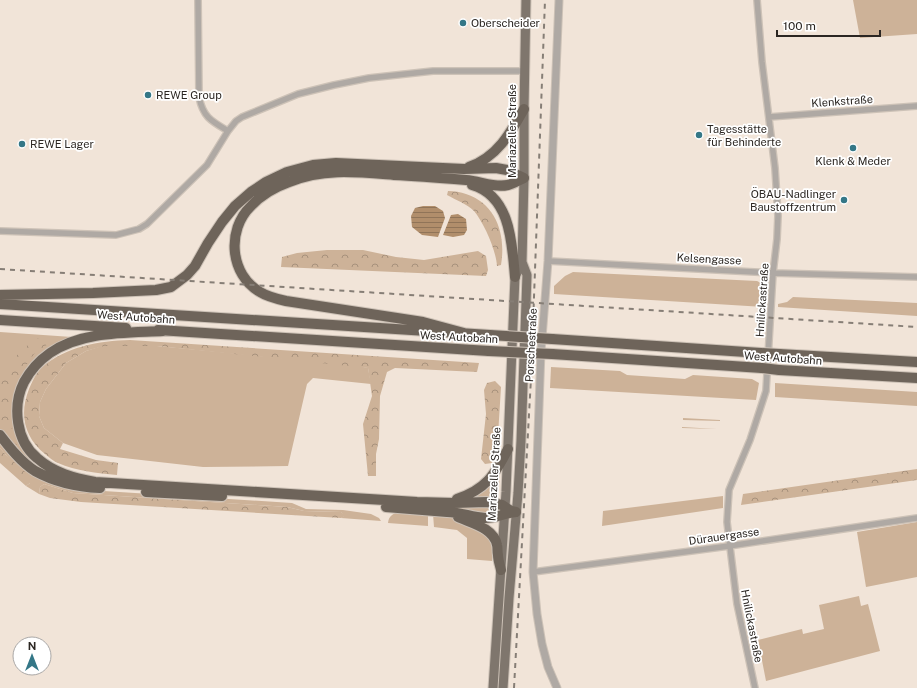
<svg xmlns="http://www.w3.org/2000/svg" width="917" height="688" font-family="'Public Sans',sans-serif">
<defs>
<pattern id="forest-crowns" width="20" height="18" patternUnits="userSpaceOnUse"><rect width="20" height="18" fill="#cdb298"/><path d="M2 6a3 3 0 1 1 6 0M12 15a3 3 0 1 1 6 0" fill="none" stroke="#a7917c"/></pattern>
<pattern id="water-rules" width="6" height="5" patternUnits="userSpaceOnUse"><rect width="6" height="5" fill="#b18e6b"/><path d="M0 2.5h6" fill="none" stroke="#907458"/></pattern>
</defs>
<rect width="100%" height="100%" fill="#f1e4d8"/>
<path fill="#cdb298" d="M853 0H917V34L860 38Z
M573 272 757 281 765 285V307L554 294V286L565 276Z
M793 297 917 303V316L778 307V304L787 302Z
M0 332 72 337 58 344 22 379 19 440 60 478 36 467 22 457 0 431Z
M105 345 157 346 353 365 368 368 371 384 313 378 307 384 288 466 203 467 97 455 63 443 44 428 39 416 40 402 46 389 66 363 86 351Z
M551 367 620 371 627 375 685 379 693 375 752 379 759 383 756 400 550 388Z
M775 383 917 392V406L775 397Z
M683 418 720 420V421L683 420Z
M682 427 717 429 682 428Z
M0 440 21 464 88 490 292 503 306 509 343 510 371 514 379 518 381 521 341 518 344 516 341 512 304 511 287 507 73 493 44 484 40 487 39 494 26 486 30 483 0 448Z
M500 472 498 501 464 500Z
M723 496V508L602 526 603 511Z
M434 505 498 506 497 513 485 515Z
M399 512 428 513V526L388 523C389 516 392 514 399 512Z
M433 514 454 518 486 533 493 546 492 561 467 559V538L457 530 434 527Z
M917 522V577L866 587 857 532Z
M859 596 861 606 868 604 880 651 766 681 758 640 802 629 803 634 824 629 819 605Z"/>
<path fill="url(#forest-crowns)" d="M448 191C454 191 461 192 466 194 497 204 506 236 501 265L497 266C496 250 484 223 474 211 467 204 456 200 447 195Z
M327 250H363L396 257 424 260 478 251 486 256 488 270 486 276 281 267 282 257 297 253Z
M45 338 48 344 34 354 11 387 9 416 17 446 0 421V381L15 357 34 339Z
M130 340 479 363 477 372 395 368 387 372 380 396 379 439 376 454V476H368L363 424 372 396 368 368 157 346H104L86 351 66 363 46 389 40 402 39 416 44 428 63 443 60 449 96 460 118 463 117 475C97 473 76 471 58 463 53 461 49 457 45 454 24 437 19 414 29 389 32 382 36 373 41 368 67 346 98 341 130 340Z
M495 381 501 387 497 452 492 463 485 464 481 459 486 414 484 390 487 383Z
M0 448 6 455 32 478 30 483 26 486 0 463Z
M917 469V480L741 505 743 494Z
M44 484 73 493 287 507 304 511 341 512 345 516 341 518 81 502 50 498 39 494 40 487Z"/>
<path fill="url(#water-rules)" d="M423 206H435L443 211 445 218 438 237 422 235 412 227 411 216 415 208Z
M458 214 466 219 467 230 464 235 453 237 443 235 451 215Z"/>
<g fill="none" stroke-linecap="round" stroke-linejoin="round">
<g stroke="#cdc2b7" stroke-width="8">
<path id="minor" d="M198 0 199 97C203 117 211 121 228 131
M769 117 917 106
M0 231 116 235 139 229 147 224 207 165 228 131 236 121 242 117 298 94 334 85 369 78 433 71H525
M548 261 773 273 917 277
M533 572 729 546 917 518
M755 688 737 604 727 522 729 490 750 440 766 391 773 273 777 239 778 216 775 168 762 62 757 0"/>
</g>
<g stroke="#cdc2b7" stroke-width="9">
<path id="tertiary" d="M557 688 548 667 542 644 537 614 533 572 541 351 548 261 559 0"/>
</g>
<g stroke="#cdc2b7" stroke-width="11">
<path id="primary" d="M493 688 506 492 515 277 522 262 524 178V109L526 0
M503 688 509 598 518 493 521 441 527 275 522 262"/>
</g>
<g stroke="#cdc2b7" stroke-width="12">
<path id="motorway" d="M469 167C497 157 510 134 524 109
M472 185C511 196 512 244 515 277
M0 295 93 293 156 290 171 287 187 275 195 266 208 243 222 222 235 206 251 192 266 182 287 172 313 165 336 163 464 169 496 168 507 170 524 178
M0 304 490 335
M0 320 126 328
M158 330 489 351
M163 331C126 333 82 331 50 353 40 360 30 371 24 382 12 406 16 441 37 458 54 473 74 478 95 482L417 502 454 503 487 502 502 505 511 511 516 512
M464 333 423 322 286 301C277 299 268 297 260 292 230 275 226 230 251 206 261 195 275 187 289 182 324 168 357 172 394 175 418 176 442 178 466 180 480 181 494 188 508 185 513 184 519 180 524 178
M552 339 761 353
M552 354 762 368
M779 354 917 362
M779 370 917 378
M0 435C10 448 21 462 35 471 55 482 78 487 100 488
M146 492 222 496
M457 499C486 489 494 476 508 449
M386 507 447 512C460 512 471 517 485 518 496 518 505 513 516 512
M458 517C471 523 494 528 497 545 498 548 497 551 498 555 498 560 500 565 501 570"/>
</g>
<use href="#minor" stroke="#afa9a4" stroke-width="5.5"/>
<use href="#tertiary" stroke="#afa9a4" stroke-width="7"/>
<use href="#primary" stroke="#7f766d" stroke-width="9"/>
<use href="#motorway" stroke="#6e645a" stroke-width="10"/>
<path stroke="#867e76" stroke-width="2" stroke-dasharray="5 5" stroke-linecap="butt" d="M0 269 917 327
M514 688 531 378 545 0"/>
<g stroke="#cdc2b7" stroke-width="12" stroke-linecap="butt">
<path id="motorway-bridge" d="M490 335 552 339
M489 351 552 354
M761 353 779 354
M762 368 779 370"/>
</g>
<use href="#motorway-bridge" stroke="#6e645a" stroke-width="10"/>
</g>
<g fill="#347787" stroke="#fff" stroke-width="1.5">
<circle cx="463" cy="23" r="4"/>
<circle cx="148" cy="95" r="4"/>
<circle cx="699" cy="135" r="4"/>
<circle cx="22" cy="144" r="4"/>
<circle cx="853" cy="148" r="4"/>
<circle cx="844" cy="200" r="4"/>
</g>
<g text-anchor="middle" stroke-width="3.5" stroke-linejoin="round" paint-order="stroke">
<g font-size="11" fill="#2b2622" stroke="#fff" text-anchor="start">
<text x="471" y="27">Oberscheider</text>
<text x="156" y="99">REWE Group</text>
<text x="707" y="133">Tagesstätte<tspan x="707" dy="13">für Behinderte</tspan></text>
<text x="30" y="148">REWE Lager</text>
<text x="853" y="165" text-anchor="middle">Klenk &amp; Meder</text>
<text x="836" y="198" text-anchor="end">ÖBAU-Nadlinger<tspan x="836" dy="13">Baustoffzentrum</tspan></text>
</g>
<g font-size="11" fill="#2b2622" stroke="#fff">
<text transform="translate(842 101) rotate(-4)" y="4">Klenkstraße</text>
<text transform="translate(512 131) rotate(-90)" y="4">Mariazeller Straße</text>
<text transform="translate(709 259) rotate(3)" y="4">Kelsengasse</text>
<text transform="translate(762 300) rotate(-86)" y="4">Hnilickastraße</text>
<text transform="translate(136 317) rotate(4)" y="4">West Autobahn</text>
<text transform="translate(459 337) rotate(3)" y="4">West Autobahn</text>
<text transform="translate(531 345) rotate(-87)" y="4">Porschestraße</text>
<text transform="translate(783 358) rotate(4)" y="4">West Autobahn</text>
<text transform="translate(494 474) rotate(-87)" y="4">Mariazeller Straße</text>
<text transform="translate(724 536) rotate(-8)" y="4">Dürauergasse</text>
<text transform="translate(752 626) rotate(79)" y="4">Hnilickastraße</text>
</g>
</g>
<g transform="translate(32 656)"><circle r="19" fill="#ffffff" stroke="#aaa8a7"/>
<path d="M0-3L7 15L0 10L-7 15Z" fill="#347787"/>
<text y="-6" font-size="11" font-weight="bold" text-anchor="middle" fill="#2b2622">N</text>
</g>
<path d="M777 30v6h103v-6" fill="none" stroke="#2b2622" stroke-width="2"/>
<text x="783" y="30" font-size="12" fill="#2b2622" stroke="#ffffff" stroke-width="3" paint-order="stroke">100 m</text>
</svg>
